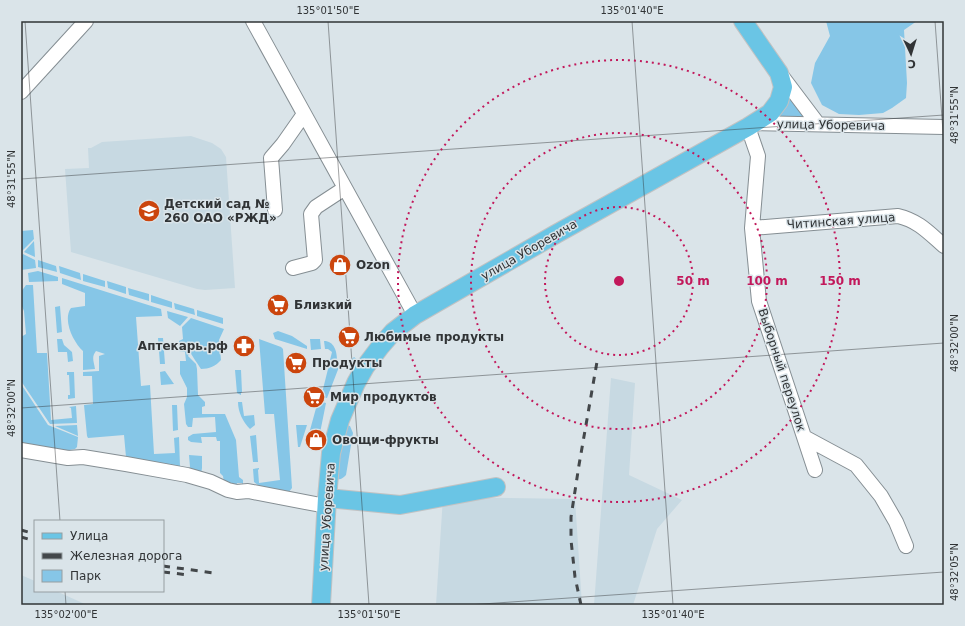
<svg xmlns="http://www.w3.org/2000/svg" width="965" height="626" font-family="'DejaVu Sans',sans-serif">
<rect width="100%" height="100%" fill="#dae4e9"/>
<path fill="#c7d9e2" d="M191 136 212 143 221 149 226 157 235 288 205 290 197 289 71 252 65 169 89 168 88 148H91L102 142Z
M611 378 635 383 629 475 682 500 657 529 633 605H594Z
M443 497 575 499 582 605H436Z
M21 575 35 581V591H56L87 605H21Z"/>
<path fill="#86c6e7" d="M826 21H917L904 30 907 83 906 98 892 108 883 113 859 115 839 114 822 105 811 83 815 63 830 36Z
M790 95 805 118H776Z
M33 230 34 239 22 251H21V231Z
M34 241 35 257 24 252Z
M23 254 35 260 36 268 21 270V256Z
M38 260 56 266 57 272 38 267Z
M59 266 80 273 81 280 60 273Z
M38 271 58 277V281L29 282 28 273Z
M83 274 105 281V287L83 281Z
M62 278 161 309 162 316 136 317 141 386 150 385 154 454 175 453 174 438 179 437 180 467H177L126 457 124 435 88 438 87 436 84 405 93 404 92 376H83V372L99 371V356L105 354 96 351C91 357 94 362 95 369L83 370V351C74 343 62 320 71 308L85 306V293L62 284Z
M107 281 126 287V294L108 288Z
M26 285H33L37 353H47L51 420 72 418 71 408 69 407 76 406 77 423 50 424 21 381V337L26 334 24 311 21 304V292Z
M128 288 149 294V301L129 295Z
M151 295 172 302V308L151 302Z
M174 303 194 309 195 315 175 309Z
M60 306 62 332 57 333 55 307Z
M197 310 223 318V324L197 316Z
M167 311 188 317 180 326 168 318Z
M191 318 224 329 219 340 221 360C216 366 209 369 201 369 199 366 191 354 190 352L188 356 196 364 197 369 198 395 205 402V406L202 407V414H225L236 440 239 477 243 480V485L242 483H237L236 487 224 483 223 476 220 473V441H217L216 437H201L202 443 191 442 188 440V437L193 434 216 432 215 417 193 418 192 427H188L186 424 184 404 187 397V388L180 374V361H186L185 352 179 351V341L183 339 182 327Z
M278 331 292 336 307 346V349L275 339 273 333Z
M158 338H163L165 364H160Z
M57 339H62L64 345 72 352 73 361 68 362 67 352H58Z
M259 339 281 347 283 349 292 488 288 493 259 486 254 482 253 469 259 468V469L258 470 259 483 280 480 274 414H265Z
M310 339H320L321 349 311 350Z
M324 341C334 341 337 351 337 360H330L332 352 328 349H325Z
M354 357 360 362 356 367 351 368 349 365 350 361Z
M329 365 339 367 327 398 321 397Z
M235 370H241L242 392 241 393V395L237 393Z
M165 371 174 384 161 385 160 372Z
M67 372H74L75 398 68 399V395H70L69 375H67Z
M21 384 48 425 78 437 77 447 75 449 64 451 21 444Z
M318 401 326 403 320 433 310 430Z
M238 402H242L244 416 254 415 255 425 250 429C243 422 238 412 238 402Z
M172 405H177L178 430 173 431Z
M77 425 78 436 55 426Z
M296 425H307L300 447H298Z
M346 425 350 426 353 433 346 475C343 478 341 480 337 479L336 470Z
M256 435 258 462H253L250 436Z
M189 455 202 456V468L201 474 192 473 190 467Z"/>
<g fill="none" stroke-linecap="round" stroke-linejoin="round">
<g stroke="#858e93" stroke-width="16">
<path id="minor" d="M253 21 415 315
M781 75 818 124
M21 92 86 21
M755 123 944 127
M748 127 758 156 752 228 759 301 815 470
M275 210 271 158 283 144 304 114
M752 228 898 216C919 221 929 233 944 246
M293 268 312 263 315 260 311 214 316 207 345 188
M804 437 856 465 881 496 896 522 906 546
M21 450 68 458 83 457 126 464 187 475 211 482 228 490 237 492 248 491 326 506"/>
</g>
<g stroke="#c1c2c3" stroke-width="20">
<path id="major" d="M327 498 400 505 496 487
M321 605 327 498 331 453 340 420 356 383 365 367 380 347 393 332 415 315 556 234 748 127 770 113 779 101 783 87 779 73 743 21"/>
</g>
<use href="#minor" stroke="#fff" stroke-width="14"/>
<use href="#major" stroke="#6ac5e5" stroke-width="18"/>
<path stroke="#43474a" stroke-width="3" stroke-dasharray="7 7" stroke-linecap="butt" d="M21 530 35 534
M21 537 35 541
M163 566 214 573
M163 572 189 575
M581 605 575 577 571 540V517L579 465 598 356"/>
</g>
<path fill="none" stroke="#313436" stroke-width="1" stroke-opacity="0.45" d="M25 21 60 521M328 21 369 605M632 21 673 605M935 21 944 146M21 179 944 115M21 408 944 343M65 591 66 605M468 605 944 572"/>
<g fill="none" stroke="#c2185b" stroke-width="2" stroke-dasharray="2 4">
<circle cx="619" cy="281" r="74"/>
<circle cx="619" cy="281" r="148"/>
<circle cx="619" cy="281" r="221"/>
</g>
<defs>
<g id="school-disc" transform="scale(1.15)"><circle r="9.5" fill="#cb450d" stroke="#dae4e9"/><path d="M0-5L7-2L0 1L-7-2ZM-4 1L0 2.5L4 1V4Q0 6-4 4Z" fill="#fff"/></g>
<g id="shop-disc" transform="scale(1.15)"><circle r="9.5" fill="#cb450d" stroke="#dae4e9"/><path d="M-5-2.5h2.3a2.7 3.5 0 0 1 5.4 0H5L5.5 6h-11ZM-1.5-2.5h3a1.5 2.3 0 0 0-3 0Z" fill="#fff"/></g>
<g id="supermarket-disc" transform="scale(1.15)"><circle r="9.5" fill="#cb450d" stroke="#dae4e9"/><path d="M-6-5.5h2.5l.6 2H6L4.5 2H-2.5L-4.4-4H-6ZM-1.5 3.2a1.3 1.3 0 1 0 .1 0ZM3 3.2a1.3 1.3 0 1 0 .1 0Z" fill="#fff"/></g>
<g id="pharmacy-disc" transform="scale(1.15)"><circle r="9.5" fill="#cb450d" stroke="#dae4e9"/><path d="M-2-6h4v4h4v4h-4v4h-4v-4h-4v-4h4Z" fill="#fff"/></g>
</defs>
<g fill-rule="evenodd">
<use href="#school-disc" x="149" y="211"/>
<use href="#shop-disc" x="340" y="265"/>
<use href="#supermarket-disc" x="278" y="305"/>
<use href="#supermarket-disc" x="349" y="337"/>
<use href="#pharmacy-disc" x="244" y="346"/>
<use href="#supermarket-disc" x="296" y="363"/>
<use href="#supermarket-disc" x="314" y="397"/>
<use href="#shop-disc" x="316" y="440"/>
</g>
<g text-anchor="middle" stroke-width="3" stroke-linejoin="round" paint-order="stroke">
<g font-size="12" fill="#313436" stroke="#dae4e9">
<text transform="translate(831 125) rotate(1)" y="4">улица Уборевича</text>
<text transform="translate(841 221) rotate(-4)" y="4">Читинская улица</text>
<text transform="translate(529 250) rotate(-30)" y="4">улица Уборевича</text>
<text transform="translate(782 370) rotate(72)" y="4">Выборный переулок</text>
<text transform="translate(327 517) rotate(-86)" y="4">улица Уборевича</text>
</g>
<g font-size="12" font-weight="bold" fill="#313436" stroke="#dae4e9" text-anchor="start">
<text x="164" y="208">Детский сад №<tspan x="164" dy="14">260 ОАО «РЖД»</tspan></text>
<text x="356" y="269">Ozon</text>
<text x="294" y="309">Близкий</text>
<text x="364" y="341">Любимые продукты</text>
<text x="228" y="350" text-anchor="end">Аптекарь.рф</text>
<text x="312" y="367">Продукты</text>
<text x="330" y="401">Мир продуктов</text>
<text x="332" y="444">Овощи-фрукты</text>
</g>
</g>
<circle cx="619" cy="281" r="6" fill="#c2185b" stroke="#dae4e9" stroke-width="2"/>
<g font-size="12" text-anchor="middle" font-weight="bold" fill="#c2185b" stroke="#dae4e9" stroke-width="3" stroke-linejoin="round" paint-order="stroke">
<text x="693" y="285">50 m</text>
<text x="767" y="285">100 m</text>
<text x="840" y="285">150 m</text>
</g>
<rect width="965" height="626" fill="none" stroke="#dae4e9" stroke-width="44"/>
<rect x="34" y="520" width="130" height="72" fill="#dae4e9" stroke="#969ea1"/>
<rect x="42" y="533" width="20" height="6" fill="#6ac5e5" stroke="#969ea1"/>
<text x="70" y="540" font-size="12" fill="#313436">Улица</text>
<rect x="42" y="553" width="20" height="6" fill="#43474a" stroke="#969ea1"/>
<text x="70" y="560" font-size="12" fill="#313436">Железная дорога</text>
<rect x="42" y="570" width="20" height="12" fill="#86c6e7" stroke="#969ea1"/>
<text x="70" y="580" font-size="12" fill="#313436">Парк</text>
<g transform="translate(911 54) rotate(176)" stroke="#dae4e9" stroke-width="3" paint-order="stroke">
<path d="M0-3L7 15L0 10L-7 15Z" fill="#313436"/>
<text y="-6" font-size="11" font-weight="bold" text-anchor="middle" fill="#313436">С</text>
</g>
<rect x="22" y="22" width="921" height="582" fill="none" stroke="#313436" stroke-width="1.5"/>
<g font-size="10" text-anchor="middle" fill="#313436">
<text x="328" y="14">135°01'50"E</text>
<text x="632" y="14">135°01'40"E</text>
<text transform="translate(954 115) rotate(-90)" y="4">48°31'55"N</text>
<text transform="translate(11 179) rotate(-90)" y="4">48°31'55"N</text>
<text transform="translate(954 343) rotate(-90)" y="4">48°32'00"N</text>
<text transform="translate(11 408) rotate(-90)" y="4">48°32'00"N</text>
<text transform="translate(954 572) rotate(-90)" y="4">48°32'05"N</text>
<text x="66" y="618">135°02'00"E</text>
<text x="369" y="618">135°01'50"E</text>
<text x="673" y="618">135°01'40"E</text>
</g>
</svg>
